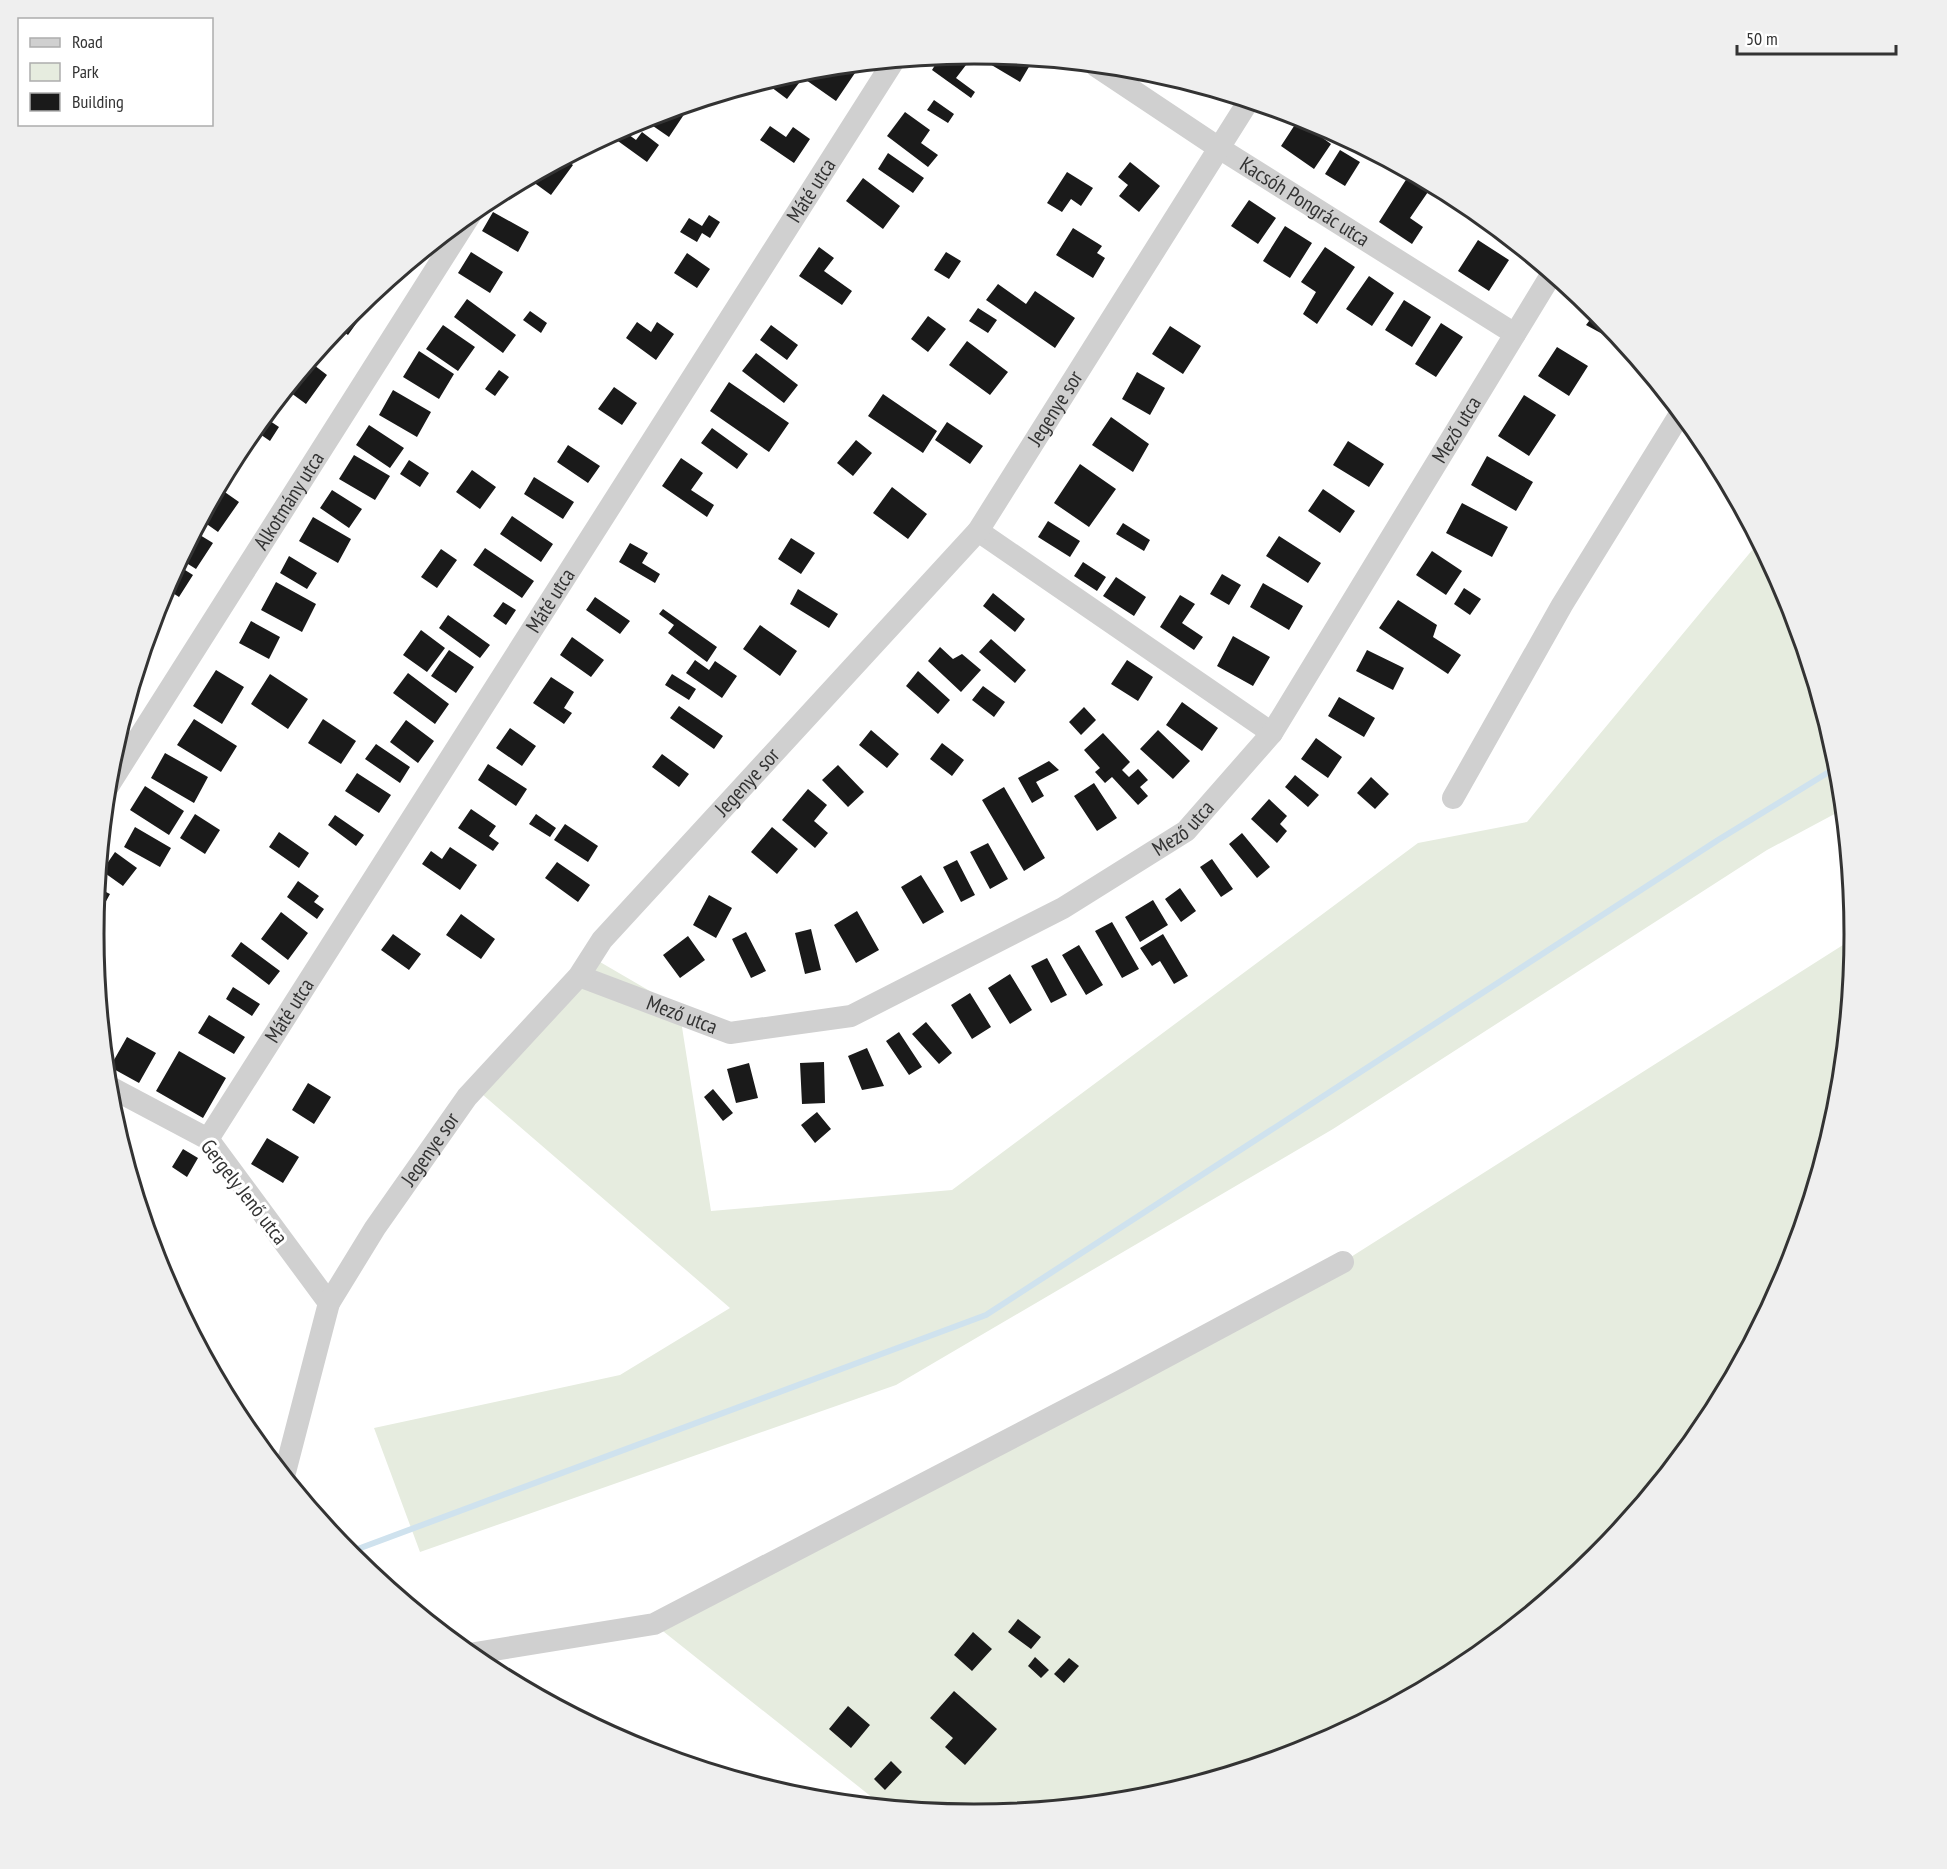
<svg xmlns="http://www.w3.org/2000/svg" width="1947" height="1869" font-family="'PT Sans Narrow',sans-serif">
<rect width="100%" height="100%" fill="#fff"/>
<path fill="#e6ecdf" d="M1758 543 1787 598 1837 763 1842 810 1767 850 1333 1129 896 1385 420 1552 374 1428 620 1375 730 1308 482 1094 588 955 679 1008 711 1211 952 1190 1418 843 1527 822Z
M1854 938 1837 1107 1787 1272 1705 1424 1596 1557 1462 1667 1310 1748 1145 1798 973 1815 883 1806 654 1624 1343 1262Z"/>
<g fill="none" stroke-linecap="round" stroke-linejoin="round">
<path stroke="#cfe2ee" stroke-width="6" d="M347 1553 986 1315 1718 840 1837 767"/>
</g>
<path fill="#1a1a1a" d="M973 54H974L1033 60 1020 82Z
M954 56 966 65 956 78 975 92 971 98 932 70 940 57Z
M851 66 857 70 836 101 806 80 813 70Z
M788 75 799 83 787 99 771 87 777 78Z
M1191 85 1214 92 1210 98Z
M934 100 954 114 948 123 927 110Z
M678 108 685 113 669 137 653 126 661 114Z
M905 112 930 130 921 143 938 155 928 167 887 136Z
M1298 120 1331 144 1314 169 1281 146Z
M770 126 786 137 793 127 810 139 794 163 760 140Z
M621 129 636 140 642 132 659 145 647 162 611 136Z
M1340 150 1360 162 1345 186 1325 174Z
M888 153 924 178 913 193 878 169Z
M565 159 573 165 551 195 529 179Z
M1130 162 1160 186 1139 212 1119 196 1128 185 1118 177Z
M1067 172 1093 188 1081 206 1071 199 1062 212 1047 203Z
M1409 175 1430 189 1410 218 1423 227 1412 244 1379 222Z
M863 178 900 206 883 229 846 201Z
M1457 199 1485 221 1483 225 1453 205Z
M1249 200 1276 218 1258 244 1231 226Z
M493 212 529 232 518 252 482 231Z
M709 215 720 222 710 238 702 233 697 242 680 232 689 218 702 226Z
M1285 226 1312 243 1290 278 1263 261Z
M1073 228 1102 246 1097 253 1105 258 1093 278 1056 255Z
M1478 240 1509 260 1489 291 1458 271Z
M819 247 834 258 824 271 852 291 842 305 799 276Z
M1325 247 1355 267 1317 324 1303 314 1316 292 1301 282Z
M471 252 503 272 490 293 458 273Z
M946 252 961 261 949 279 934 270Z
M687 253 710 269 697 288 674 273Z
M1369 276 1394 293 1372 326 1346 309Z
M998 284 1026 304 1035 291 1075 318 1055 348 986 300Z
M467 299 516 335 503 353 454 317Z
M1404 300 1431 317 1412 347 1385 330Z
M362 303 368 307 348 335 338 328 351 312Z
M978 308 997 320 988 333 969 321Z
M530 311 547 323 541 333 523 320Z
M1596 312 1612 331 1608 337 1586 325Z
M928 316 946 329 928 352 911 339Z
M637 322 651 332 657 322 674 334 656 360 626 338Z
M1441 323 1463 337 1436 377 1415 364Z
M443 325 475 347 458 371 426 349Z
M771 325 798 345 787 360 760 340Z
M1170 326 1201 346 1183 374 1152 354Z
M967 341 1008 372 990 395 949 365Z
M1557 347 1588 366 1569 396 1538 376Z
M419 351 454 374 439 399 403 377Z
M756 353 798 385 784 403 742 371Z
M310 362 327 375 306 404 287 390Z
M499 370 509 377 495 396 485 389Z
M1137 372 1165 388 1150 415 1122 399Z
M729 382 789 423 769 452 710 411Z
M614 387 637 403 622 425 598 409Z
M393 390 431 412 417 437 379 415Z
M883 394 937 431 923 453 868 416Z
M1524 395 1556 415 1529 456 1498 436Z
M264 417 279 427 270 441 254 430Z
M1111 417 1149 444 1133 472 1092 445Z
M947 422 983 446 970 464 935 440Z
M369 425 404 448 390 468 356 445Z
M712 428 748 454 737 469 701 443Z
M856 440 872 453 853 476 837 463Z
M1348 441 1384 464 1369 487 1333 465Z
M568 445 600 466 588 483 557 462Z
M354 455 390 476 375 500 339 479Z
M1487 456 1533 482 1516 511 1471 485Z
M681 458 703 473 691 490 714 505 707 517 662 486Z
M409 460 429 473 420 487 400 474Z
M1080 464 1116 489 1089 527 1054 503Z
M472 470 496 487 480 509 456 492Z
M534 477 574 502 563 519 524 494Z
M892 487 927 514 908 539 873 513Z
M219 488 239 502 218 532 201 520Z
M1323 489 1355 511 1340 533 1308 511Z
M332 490 362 509 349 528 320 508Z
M1462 503 1508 527 1492 557 1446 533Z
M512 516 553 544 541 562 500 534Z
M313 517 351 539 338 563 299 541Z
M1048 521 1080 541 1070 557 1038 537Z
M1123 523 1150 540 1144 551 1116 534Z
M195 532 213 543 196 569 180 559Z
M1279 536 1321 563 1308 583 1266 556Z
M791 538 815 553 801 574 778 559Z
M630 543 648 553 642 563 660 574 655 583 619 562Z
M485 548 534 581 522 598 473 565Z
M441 549 457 560 437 588 421 577Z
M1432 551 1462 571 1446 595 1416 575Z
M289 556 317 573 307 589 280 573Z
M1083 562 1106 577 1097 591 1074 576Z
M177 565 193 575 179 597 165 588Z
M1222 574 1241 585 1229 605 1210 594Z
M1116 577 1146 597 1134 616 1103 596Z
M276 582 316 604 302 632 261 610Z
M1263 583 1303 606 1289 630 1250 607Z
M1464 588 1481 599 1470 615 1454 604Z
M798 589 838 614 829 628 790 604Z
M993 593 1025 619 1015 632 983 606Z
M1180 595 1195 604 1182 623 1203 637 1194 650 1160 627Z
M595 597 630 621 620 634 586 610Z
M1398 600 1437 625 1433 637 1461 655 1448 674 1379 628Z
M503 602 516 610 506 625 493 616Z
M663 609 717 647 707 662 668 633 674 625 659 614Z
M448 615 490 645 480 658 439 628Z
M251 621 280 637 269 659 239 643Z
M760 625 797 651 780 676 743 649Z
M150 630 154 632 146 644Z
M421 630 445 648 427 672 403 655Z
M1233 636 1270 657 1253 686 1217 666Z
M572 637 604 660 591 677 560 655Z
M991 639 1026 670 1015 683 979 652Z
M940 647 953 659 962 654 981 670 961 692 928 661Z
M449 650 474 667 456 693 431 676Z
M1367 650 1404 668 1393 690 1356 671Z
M695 660 709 670 715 661 737 676 722 698 686 673Z
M1127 660 1153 677 1138 701 1111 684Z
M216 670 244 687 222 724 193 706Z
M918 671 950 700 938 714 906 686Z
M408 673 449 704 435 724 393 693Z
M270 674 308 699 288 729 251 704Z
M672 674 696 689 689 700 665 685Z
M551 677 574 692 564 708 572 713 564 724 533 703Z
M983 686 1005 702 994 717 972 700Z
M1339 697 1375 718 1364 737 1328 716Z
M1182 702 1218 728 1202 751 1166 725Z
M679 706 723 736 714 749 670 718Z
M1084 707 1096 720 1081 735 1069 722Z
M194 719 237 746 221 772 177 745Z
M323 719 356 741 341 764 308 743Z
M406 720 434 741 418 763 390 742Z
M510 728 536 746 522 766 496 748Z
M871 730 899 754 887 768 859 745Z
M1158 730 1190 761 1173 779 1140 749Z
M1103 733 1130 762 1122 770 1129 777 1138 769 1148 780 1140 787 1148 796 1138 805 1112 777 1105 783 1095 772 1100 768 1084 750Z
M1316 738 1342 757 1328 778 1301 759Z
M942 743 964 760 952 776 930 759Z
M376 744 410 767 400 783 365 759Z
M165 753 208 777 194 803 151 778Z
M662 754 689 774 679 787 652 767Z
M1049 761 1059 770 1036 782 1044 796 1032 803 1018 778Z
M488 764 527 789 516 806 478 780Z
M838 765 864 792 848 807 822 780Z
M357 773 391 795 379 813 345 791Z
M1295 775 1319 795 1308 807 1285 787Z
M1371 777 1389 794 1375 809 1357 793Z
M1094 783 1117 818 1097 831 1074 796Z
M145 786 184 811 169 835 130 810Z
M1004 787 1045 858 1024 871 982 800Z
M808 789 827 805 814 821 828 833 815 848 782 820Z
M1269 799 1287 816 1280 824 1287 831 1277 843 1251 819Z
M471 809 496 826 489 836 499 843 493 851 458 828Z
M195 814 220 830 205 854 180 838Z
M536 814 556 828 550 837 529 824Z
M335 815 364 835 356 846 328 825Z
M565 824 598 846 588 862 554 840Z
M135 827 171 848 160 867 124 847Z
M772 827 798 849 777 874 751 852Z
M279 832 309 853 299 868 269 847Z
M1242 833 1270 867 1257 878 1229 844Z
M988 843 1008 879 990 889 970 852Z
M450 847 477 865 460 890 422 864 431 851 442 859Z
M115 852 137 868 123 886 102 871Z
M1212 859 1233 889 1221 897 1200 867Z
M957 860 975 895 961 902 943 867Z
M557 862 590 885 578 902 545 878Z
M921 875 944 912 923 924 901 887Z
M298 881 319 896 314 902 324 909 317 919 287 897Z
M98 888 110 894 98 916 95 914Z
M1180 888 1196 911 1181 922 1165 899Z
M709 895 732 908 716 938 693 925Z
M1153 900 1168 925 1140 942 1125 917Z
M857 911 879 950 856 963 834 925Z
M281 912 308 933 288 960 261 939Z
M461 914 495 939 481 959 446 935Z
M1112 922 1139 969 1122 978 1095 931Z
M811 929 821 970 805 974 795 933Z
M746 932 766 971 751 978 732 939Z
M393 934 421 954 409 970 381 950Z
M1163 934 1188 976 1174 984 1160 961 1152 966 1140 948Z
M688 936 705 960 680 978 663 955Z
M241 942 280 971 269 985 231 956Z
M1079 945 1103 985 1086 995 1062 955Z
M1047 958 1067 995 1051 1003 1031 966Z
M1010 974 1032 1010 1010 1024 988 988Z
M233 987 260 1004 252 1016 226 999Z
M970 993 991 1027 972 1039 951 1005Z
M209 1015 245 1037 234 1054 198 1033Z
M926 1022 952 1053 939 1064 912 1034Z
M899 1032 922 1067 909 1075 886 1041Z
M127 1037 156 1053 139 1083 110 1067Z
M867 1048 884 1086 862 1090 848 1056Z
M179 1051 226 1078 203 1118 156 1091Z
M824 1062 825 1103 802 1104 800 1063Z
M749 1063 758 1098 736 1103 727 1069Z
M308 1083 331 1097 314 1124 292 1110Z
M713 1089 733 1113 723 1121 704 1097Z
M817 1112 831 1129 815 1143 801 1125Z
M267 1138 299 1157 283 1183 251 1164Z
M183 1149 198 1158 187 1177 172 1167Z
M1018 1619 1041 1637 1031 1649 1008 1632Z
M973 1632 992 1649 972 1671 954 1655Z
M1035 1657 1049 1670 1041 1678 1028 1666Z
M1069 1658 1079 1666 1064 1683 1054 1674Z
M954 1691 997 1729 965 1765 945 1747 953 1738 930 1718Z
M848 1706 870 1725 851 1748 829 1729Z
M891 1761 902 1772 885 1790 874 1779Z"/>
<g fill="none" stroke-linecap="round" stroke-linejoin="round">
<g stroke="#d0d0d0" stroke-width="22">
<path id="s1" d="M1096 66 1219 148 1515 334"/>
<path d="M978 531 1272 733"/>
<path id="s2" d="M107 788 472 212"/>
<path d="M1453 798 1562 605 1680 414"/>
<path id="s3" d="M579 976 730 1033 851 1016 1063 908 1186 831 1272 733 1551 275"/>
<path d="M108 1086 208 1139 329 1303"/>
<path id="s4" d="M208 1139 893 62"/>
<path id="s5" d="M284 1476 329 1303 375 1228 467 1097 579 976 602 940 978 531 1248 102"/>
<path d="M469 1654 654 1624 1119 1382 1343 1262"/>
</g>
</g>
<g text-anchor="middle" stroke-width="6" stroke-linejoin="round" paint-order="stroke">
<g font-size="21" fill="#333" stroke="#fff">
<text dy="7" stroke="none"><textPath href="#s4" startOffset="1124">Máté utca</textPath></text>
<text dy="7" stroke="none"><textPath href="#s1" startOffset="249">Kacsóh Pongrác utca</textPath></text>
<text dy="7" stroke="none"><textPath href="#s5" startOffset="1335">Jegenye sor</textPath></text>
<text dy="7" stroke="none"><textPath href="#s3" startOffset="1152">Mező utca</textPath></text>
<text dy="7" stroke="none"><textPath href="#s2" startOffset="340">Alkotmány utca</textPath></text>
<text dy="7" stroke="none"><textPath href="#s4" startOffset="638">Máté utca</textPath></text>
<text dy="7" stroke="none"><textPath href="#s5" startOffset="849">Jegenye sor</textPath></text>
<text dy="7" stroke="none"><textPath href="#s3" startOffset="666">Mező utca</textPath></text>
<text dy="7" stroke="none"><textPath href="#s4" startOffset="152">Máté utca</textPath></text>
<text dy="7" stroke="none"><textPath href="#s3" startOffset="110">Mező utca</textPath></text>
<text dy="7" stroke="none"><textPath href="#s5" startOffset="363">Jegenye sor</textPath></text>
<text transform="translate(244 1192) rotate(52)" y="7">Gergely Jenő utca</text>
</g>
</g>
<path d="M0 0H1947V1869H0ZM104 934a870 870 0 1 1 1740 0a870 870 0 1 1-1740 0Z" fill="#efefef" fill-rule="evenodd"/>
<path fill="none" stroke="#333" stroke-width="3" d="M104 934a870 870 0 1 1 1740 0a870 870 0 1 1-1740 0Z"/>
<rect x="18" y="18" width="195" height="108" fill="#ffffff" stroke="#adadad" stroke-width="1.5"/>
<rect x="30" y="38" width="30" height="9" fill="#d0d0d0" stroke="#adadad" stroke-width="1.5"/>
<text x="72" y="48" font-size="18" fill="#333333">Road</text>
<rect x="30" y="63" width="30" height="18" fill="#e6ecdf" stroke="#adadad" stroke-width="1.5"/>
<text x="72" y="78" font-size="18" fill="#333333">Park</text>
<rect x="30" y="93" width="30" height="18" fill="#1a1a1a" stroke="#adadad" stroke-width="1.5"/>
<text x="72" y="108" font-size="18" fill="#333333">Building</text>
<path d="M1737 45v9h159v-9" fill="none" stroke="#333333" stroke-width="3"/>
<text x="1746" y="45" font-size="18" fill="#333333" stroke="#ffffff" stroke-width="4.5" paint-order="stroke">50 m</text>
</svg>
